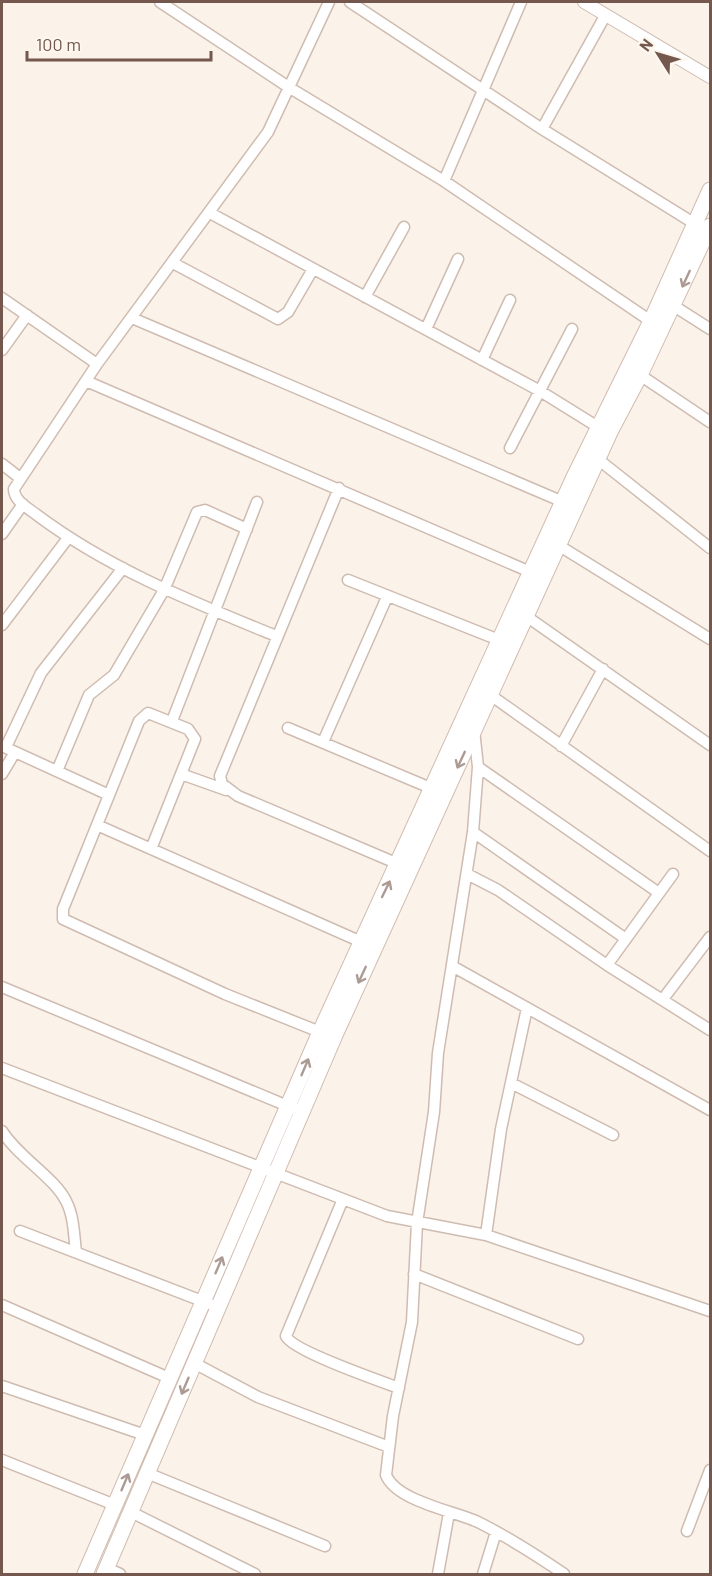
<svg xmlns="http://www.w3.org/2000/svg" width="712" height="1576" font-family="Barlow,sans-serif">
<rect width="100%" height="100%" fill="#fbf2e9"/>
<g fill="none" stroke-linecap="round" stroke-linejoin="round">
<g stroke="#cfbcb1" stroke-width="13">
<path id="minor" d="M160 2 290 88 444 181 655 324
M350 2 542 129 700 227
M542 129 605 16
M444 181 521 2
M210 213 540 391 598 427
M173 263 278 319 288 312 313 269
M365 297 404 227
M2 298 97 364
M674 306 710 329
M132 318 568 504
M426 329 458 259
M2 350 27 315
M482 360 510 300
M640 375 710 422
M86 381 535 574
M510 448 572 329
M594 456 710 548
M2 464 20 478
M339 488 220 776 222 784 238 796 403 866
M2 534 23 504
M558 545 710 639
M348 580 504 642
M526 616 710 745
M2 625 68 538
M276 636C193 602 109 569 37 515 28 508 14 501 14 489L97 364 268 132 329 2
M489 694 710 851
M172 721 257 502
M288 728 433 789
M474 730 478 767 473 832 438 1053 434 1112 417 1223 412 1322 393 1416 386 1475C396 1501 454 1511 478 1522 508 1537 536 1555 564 1574
M323 742 387 597
M2 746 109 795
M561 746 603 669
M6 747 41 673 123 568
M478 767 659 893
M57 771 89 695 114 675 164 590 197 512 205 510 247 529
M2 774 15 752
M181 774 226 790
M97 825 366 944
M473 832 626 939
M151 849 195 739 188 729 148 713 139 721 63 909V919L225 994 320 1032
M467 874 498 890 607 965 710 1030
M607 965 673 874
M452 966 710 1110
M2 987 302 1112
M663 999 710 937
M2 1068 387 1216 486 1235 710 1311
M511 1083 613 1135
M2 1131C18 1157 54 1177 66 1201 74 1216 74 1236 76 1252
M343 1199 286 1336C291 1350 380 1381 399 1388
M20 1231 210 1304
M486 1235 501 1129 527 1008
M414 1274 578 1339
M2 1305 169 1378
M194 1363 258 1397 389 1447
M2 1386 145 1435
M2 1460 115 1505
M147 1473 325 1546
M131 1512 255 1574
M687 1531 710 1470
M107 1568 120 1574
M438 1574 449 1513
M483 1574 496 1532"/>
</g>
<g stroke="#cfbcb1" stroke-width="14">
<path id="tertiary" d="M584 2 710 77"/>
</g>
<g stroke="#d2bbaf" stroke-width="17">
<path id="secondary" d="M85 1574 320 1032 574 477 651 321 710 190
M104 1574 335 1035 611 430 640 375 710 226"/>
</g>
<use href="#minor" stroke="#fff" stroke-width="10"/>
<use href="#tertiary" stroke="#fff" stroke-width="12"/>
<use href="#secondary" stroke="#fff" stroke-width="15"/>
</g>
<defs><path id="oneway-shaft" d="M-6 0H5M1.5-3L5.5 0L1.5 3" fill="none" stroke-width="1.6" stroke-linecap="round" stroke-linejoin="round" transform="scale(1.5)"/></defs>
<g stroke="#ac9b94">
<use href="#oneway-shaft" transform="translate(686 279) rotate(115)"/>
<use href="#oneway-shaft" transform="translate(461 760) rotate(115)"/>
<use href="#oneway-shaft" transform="translate(386 889) rotate(-64)"/>
<use href="#oneway-shaft" transform="translate(362 975) rotate(115)"/>
<use href="#oneway-shaft" transform="translate(305 1067) rotate(-67)"/>
<use href="#oneway-shaft" transform="translate(219 1265) rotate(-67)"/>
<use href="#oneway-shaft" transform="translate(185 1386) rotate(113)"/>
<use href="#oneway-shaft" transform="translate(125 1482) rotate(-67)"/>
</g>
<rect width="712" height="1576" fill="none" stroke="#75584d" stroke-width="6"/>
<g transform="translate(658 54) rotate(307)" stroke="#fef7ef" stroke-width="4.5" paint-order="stroke">
<path d="M0-4.5L10 22L0 15L-10 22Z" fill="#75584d"/>
<text y="-9" font-size="16" font-weight="bold" text-anchor="middle" fill="#75584d">N</text>
</g>
<path d="M27 51v9h184v-9" fill="none" stroke="#75584d" stroke-width="3"/>
<text x="36" y="51" font-size="18" fill="#75584d" stroke="#fef7ef" stroke-width="4.5" paint-order="stroke">100 m</text>
</svg>
